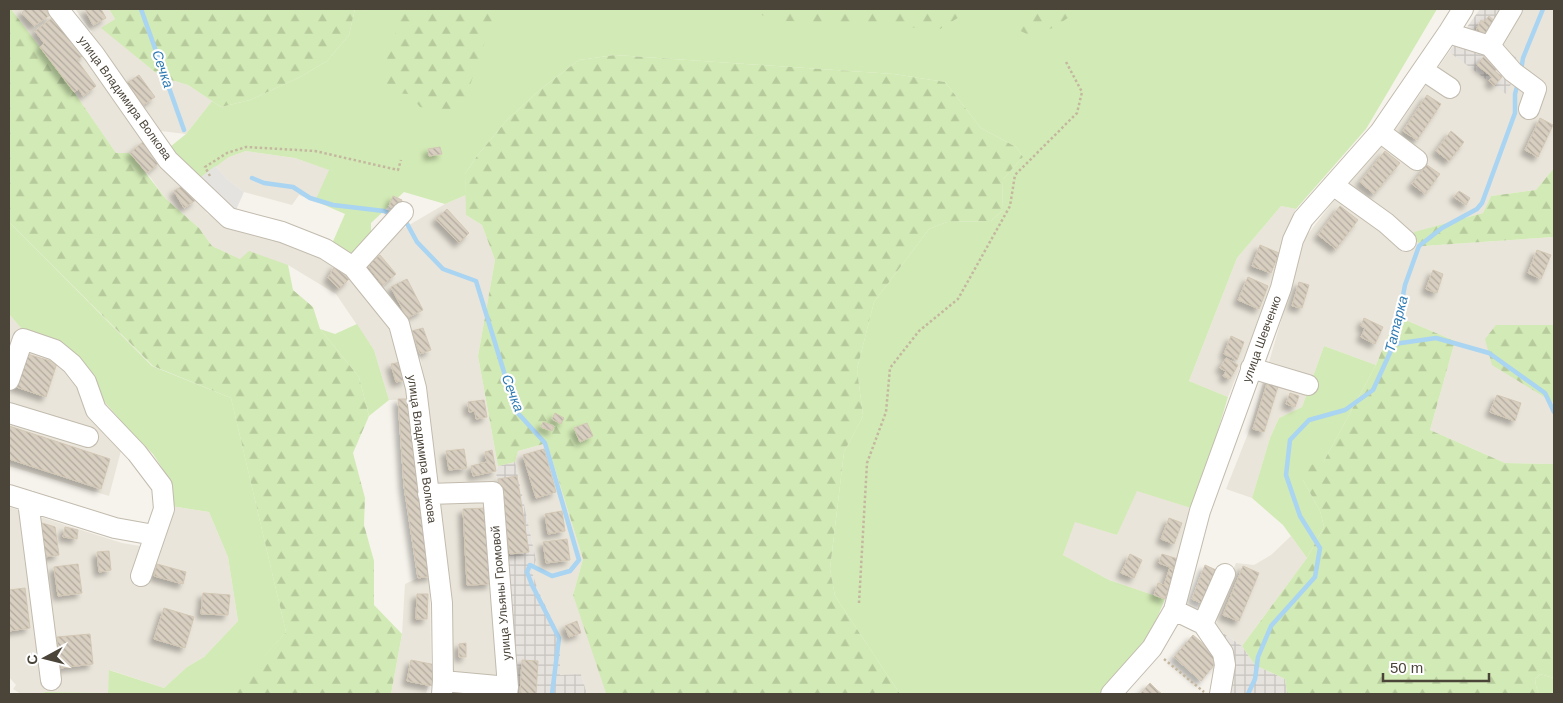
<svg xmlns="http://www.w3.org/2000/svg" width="1563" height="703" font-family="Helvetica,sans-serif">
<defs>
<pattern id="industrial-grid" width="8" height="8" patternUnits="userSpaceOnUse" patternTransform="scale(1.25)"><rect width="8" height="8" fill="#e6e2dd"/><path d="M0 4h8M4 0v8" fill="none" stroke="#c7c3be"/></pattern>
<pattern id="forest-firs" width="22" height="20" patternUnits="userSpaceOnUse" patternTransform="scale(1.25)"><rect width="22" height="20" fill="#d2eab5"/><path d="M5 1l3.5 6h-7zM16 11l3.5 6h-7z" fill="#b6ca9c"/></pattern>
<pattern id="building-back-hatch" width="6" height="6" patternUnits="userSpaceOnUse" patternTransform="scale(1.25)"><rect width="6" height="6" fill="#d8cfc1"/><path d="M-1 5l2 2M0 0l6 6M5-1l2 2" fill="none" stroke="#b1aa9e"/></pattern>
<filter id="shadow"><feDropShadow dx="-4.5" dy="4.5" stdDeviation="2.5" flood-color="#0004"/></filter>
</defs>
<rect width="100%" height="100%" fill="#f6f3ec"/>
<path fill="#eae5da" d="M11 9H53L186 184 196 200 208 214 246 234 282 237 306 246 350 278 392 327 412 399 389 400 374 350 336 294 288 265 240 259 212 246 199 228 166 199 147 173 116 153 74 92Z
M75 9H109L115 19 102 28 161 77 188 85 212 101 186 134 161 131 152 126 87 37 92 32Z
M1519 9H1554V168L1536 190 1491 196 1483 213 1415 232 1423 246 1554 237V325H1497L1554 403V464L1505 463 1430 430 1455 341 1396 316 1376 365 1324 346 1302 407 1279 418 1270 438 1252 498 1226 489 1249 431 1305 238 1338 195 1392 134 1449 52 1489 81 1498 46Z
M246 151 295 158 330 170 315 201 299 195 292 205 244 192 228 180 215 166 229 157Z
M466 195V215L482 225 495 260 478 356 498 466 496 471 515 685 514 694H452L453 684 452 603 431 426 420 354 412 331 388 293 362 267 377 248 404 228 445 204Z
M1281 206 1296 209 1285 235 1273 286 1228 397 1189 381 1237 258Z
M9 314 27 335 84 367 103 400 127 428 109 496 9 466Z
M547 443 583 559 573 595 608 694H587L581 674 560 676V636L538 590 532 572 536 560 515 462 518 451Z
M1136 490 1194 509 1165 599 1109 580 1063 555 1075 521 1117 535Z
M171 506 209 512 228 557 238 621 204 657 187 667 164 688 110 670 108 693 45 692 43 694H21L13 689 16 685 9 677V507L122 543 158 549Z
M1291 536 1307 558 1242 646 1214 627 1217 621 1212 619 1236 563 1254 565 1271 555Z
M430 576 431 664 436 665 432 686 428 685 426 694H391L402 634 405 584 418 578Z"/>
<path fill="url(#industrial-grid)" d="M1480 9H1519L1498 46 1517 58 1518 70 1506 94 1449 52Z
M515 462 536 560 532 572 538 590 560 636V675L581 674 587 694H514L515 685 496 471 498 466Z
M1214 627 1242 646 1255 665 1285 679 1287 694H1214L1221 665Z"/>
<path fill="#d2eab5" d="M355 9H1437L1366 129 1296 209 1281 206 1237 258 1189 381 1228 397 1194 509 1137 491 1117 535 1075 522 1063 555 1109 580 1165 599 1147 642 1103 694H900L835 596 830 569 844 452 863 416 857 369 874 302 929 229 947 222 991 221 1002 211 1003 179 1023 157 1016 147 981 128 945 82 894 74 615 55 579 60 542 88 507 120 477 156 465 174 466 195 445 204 404 192 371 223V241L356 258 331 246 345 214 315 201 329 170 295 158 246 151 229 157 200 178 170 147 186 134 212 101 221 107 250 100 300 77 327 61 349 35Z
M9 222 152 366 231 398 286 632 230 694H43L45 692 108 693 109 670 164 688 187 667 204 657 238 621 228 557 209 512 171 506 168 477 153 454 127 428 103 400 84 367 27 335 9 314Z
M357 324 374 350 389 400 369 416 359 377 320 329 335 334Z
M1324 346 1376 365 1324 461 1303 480 1320 511 1324 527 1307 558 1283 525 1252 498 1270 438 1279 418 1302 407Z
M1540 674 1554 678V694H1539L1536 686 1535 679Z"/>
<path fill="url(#forest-firs)" d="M9 9H11L74 92 116 153H130L166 199 199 228 212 246 240 259 249 251 288 265 293 290 313 307 320 329 359 377 369 416 353 453 365 498 364 525 374 561V605L402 634 391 694H229L286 632 231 398 153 366 9 222Z
M109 9H355L349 35 327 61 300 77 250 100 221 107 188 85 161 77 101 28 115 19Z
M398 9H496L465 100 458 108 448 111 420 107 409 94 392 93 386 90 383 78V58L397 30Z
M739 9H969L964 14 940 29 784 21Z
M1016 9H1081L1053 28 1027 34 1016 29Z
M615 55 894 74 945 82 981 128 1016 147 1023 157 1003 179 1002 211 991 221 947 222 929 229 874 302 857 369 863 416 844 452 830 569 835 596 900 694 606 693 573 595 583 559 547 443 518 451 515 462 498 466 478 356 495 260 482 225 466 215 465 174 477 156 507 120 542 88 579 60Z
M1554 168V237L1423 246 1416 241 1414 232 1483 213 1491 196 1536 190Z
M1396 316 1455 341 1430 430 1505 463 1554 464V678L1540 674 1535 679 1536 686 1539 694H1287L1285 679 1255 665 1242 646 1307 558 1324 527 1320 511 1303 480 1307 466 1324 461 1376 365Z
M1496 325H1554V403L1492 365 1485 339Z"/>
<path fill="#e5e3e0" d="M215 166 228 180 244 192 235 212 200 178Z"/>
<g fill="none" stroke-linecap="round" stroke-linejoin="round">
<path stroke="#a9d4f2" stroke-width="4.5" d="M141 9 184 130
M1521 71 1523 58 1543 9
M252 178 264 183 293 187 310 198 333 205 384 211 393 215
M402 219 405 220 417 242 443 269 476 281 516 411 545 443 579 560 570 571 552 576 530 565 527 572 532 585 559 638 552 694
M1394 344 1436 338 1489 353 1545 393 1554 412
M1248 694 1255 679 1258 657 1271 626 1315 577 1320 548 1300 516 1286 475 1290 440 1309 420 1345 410 1373 390 1394 344 1405 285 1419 246 1442 228 1477 209 1482 203 1515 113V94L1518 83"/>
</g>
<path fill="url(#building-back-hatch)" stroke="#d3c7b4" filter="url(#shadow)" d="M25 9H45L50 15 34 26 22 13Z
M85 9H101L106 18 93 25Z
M56 15 85 54 77 60 96 86 83 96 79 89 74 92 40 47 44 43 35 31Z
M1489 16 1497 23 1485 39 1474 35 1481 20 1484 22Z
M1485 55 1500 66 1495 71 1502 77 1494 86 1489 81 1492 77 1477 65Z
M139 75 155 97 143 105 127 83Z
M1427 95 1441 104 1417 140 1403 131Z
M1540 118 1553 125 1538 157 1525 150Z
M1451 131 1464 142 1449 161 1436 151Z
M144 141 161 161 147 173 130 153Z
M440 147 442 154 429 156 428 149Z
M1385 151 1400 163 1374 194 1360 182Z
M1427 165 1440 174 1425 194 1412 184Z
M186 184 196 200 184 208 174 191Z
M1459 191 1470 198 1466 205 1454 197Z
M393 196 402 200 398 210 389 206Z
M1340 206 1358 220 1336 249 1318 235Z
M447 209 469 233 459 243 436 219Z
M1260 245 1279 253 1271 273 1252 266Z
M1537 250 1551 255 1541 279 1528 273Z
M380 255 396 274 383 285 367 265Z
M336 264 350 278 339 289 328 278Z
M1433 270 1443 274 1437 293 1426 289Z
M1248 277 1268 286 1259 309 1238 300Z
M407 279 423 310 407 318 391 287Z
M1299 282 1309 285 1302 308 1292 306Z
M1364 318 1383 327 1375 344 1361 337 1365 328 1361 326Z
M423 328 431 350 420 354 412 331Z
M1231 336 1244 342 1237 360 1224 354Z
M24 353 57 363 46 397 13 386Z
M1226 358 1238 365 1230 379 1223 376 1226 371 1220 368Z
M401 362 406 380 396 382 391 364Z
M1269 377 1280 380 1264 432 1253 429Z
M1290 393 1299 396 1295 407 1286 404Z
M1497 395 1521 403 1515 421 1490 412Z
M398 399H412L432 576 418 578 404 486Z
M484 400 487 417 476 419 475 411 469 412 468 402Z
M555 413 564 418 561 424 552 419Z
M543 422 554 426 552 431 541 427Z
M587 423 593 436 580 442 574 428Z
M9 426 110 459 101 489 9 459Z
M464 449 467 468 449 470 446 451Z
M544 449 556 492 536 498 523 455Z
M492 450 496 471 473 476 471 466 487 462 485 452Z
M517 476 529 552 510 554 498 479Z
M486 508 491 584 467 585 463 509Z
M562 511 565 531 548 534 545 514Z
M1169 518 1182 523 1174 544 1161 539Z
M39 522 55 527 59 555 44 557Z
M65 527 78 530 77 539 63 537Z
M567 539 570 560 546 563 543 542Z
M109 551 111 570 99 572 97 552Z
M1130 554 1142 560 1134 578 1121 573Z
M1162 554 1178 559 1175 569 1159 563Z
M78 564 82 593 58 596 54 567Z
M157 564 186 572 183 584 154 576Z
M1205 565 1216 570 1204 604 1192 599Z
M1243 566 1259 573 1239 621 1223 615Z
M1170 567 1175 569 1165 599 1154 595 1158 583 1164 585Z
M25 588 30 628 9 631V590Z
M203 593 230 595 228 615 201 614Z
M417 594H428L427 619H416Z
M164 608 194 617 185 648 154 639Z
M577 621 581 633 569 637 565 626Z
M90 634 93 664 60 668 57 637Z
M1193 635 1220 658 1201 681 1174 657Z
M466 643V657H459V644Z
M411 660 436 665 432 686 407 681Z
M522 660 538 661 536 694H520Z
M1150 683 1157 690 1162 694H1140Z"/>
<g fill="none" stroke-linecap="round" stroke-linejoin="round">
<g stroke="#c2bbae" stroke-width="22">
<path id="minor" d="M58 9 94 54 168 160 229 218 282 232 325 249 353 267 399 324 416 388 442 603 443 681 442 694
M1448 33 1490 46 1513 72 1536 89 1529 109
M1490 46 1512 9
M1423 70 1450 88
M1380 132 1417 160
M1333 185 1386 223 1406 241
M353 267 403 212
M1251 368 1308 385
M9 380 23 339 55 350 72 364 86 382 96 410 137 453 162 486 164 509 141 576
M9 413 88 437
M428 494 493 492 508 687 507 694
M9 495 115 528 154 535
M28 501 51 680
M1174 610 1203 624 1223 653 1225 665 1220 694
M1203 624 1225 574
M443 681 508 687
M1111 694 1152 648 1174 610 1200 511 1281 288 1293 240 1303 219 1380 132 1448 33 1463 9"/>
</g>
<path stroke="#c4b79f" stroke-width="2.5" stroke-dasharray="2.5 2.5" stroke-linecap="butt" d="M210 176 205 167 227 153 246 147 315 151 398 170 401 160
M859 603 867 463 886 412 890 368 919 331 958 299 1010 206 1015 175 1077 113 1082 92 1065 60
M1164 659 1204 692"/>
<use href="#minor" stroke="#fff" stroke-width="20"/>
</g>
<g text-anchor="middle" stroke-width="4.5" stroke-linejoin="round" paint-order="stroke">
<g font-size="12" fill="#4b4439" stroke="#fff">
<text transform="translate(125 98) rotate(54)" y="4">улица Владимира Волкова</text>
<text transform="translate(1262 339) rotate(-70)" y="4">улица Шевченко</text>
<text transform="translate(422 449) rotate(82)" y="4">улица Владимира Волкова</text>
<text transform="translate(501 593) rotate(-95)" y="4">улица Ульяны Громовой</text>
</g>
<g font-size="14" font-style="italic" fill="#2e7ab2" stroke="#fff">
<text transform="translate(163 69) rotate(71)" y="5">Сечка</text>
<text transform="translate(1396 324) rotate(-76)" y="5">Татарка</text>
<text transform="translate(513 393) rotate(69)" y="5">Сечка</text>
</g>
</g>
<rect width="1563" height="703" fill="none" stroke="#4b4439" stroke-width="20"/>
<g transform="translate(45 658) rotate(263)" stroke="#ffffff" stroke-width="4" paint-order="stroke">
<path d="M0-4L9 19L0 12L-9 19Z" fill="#4b4439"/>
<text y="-8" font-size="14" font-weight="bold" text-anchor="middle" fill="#4b4439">С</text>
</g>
<path d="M1383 673v8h106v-8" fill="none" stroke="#4b4439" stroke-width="2.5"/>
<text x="1390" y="673" font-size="15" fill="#4b4439" stroke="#ffffff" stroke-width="4" paint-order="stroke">50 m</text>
</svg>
